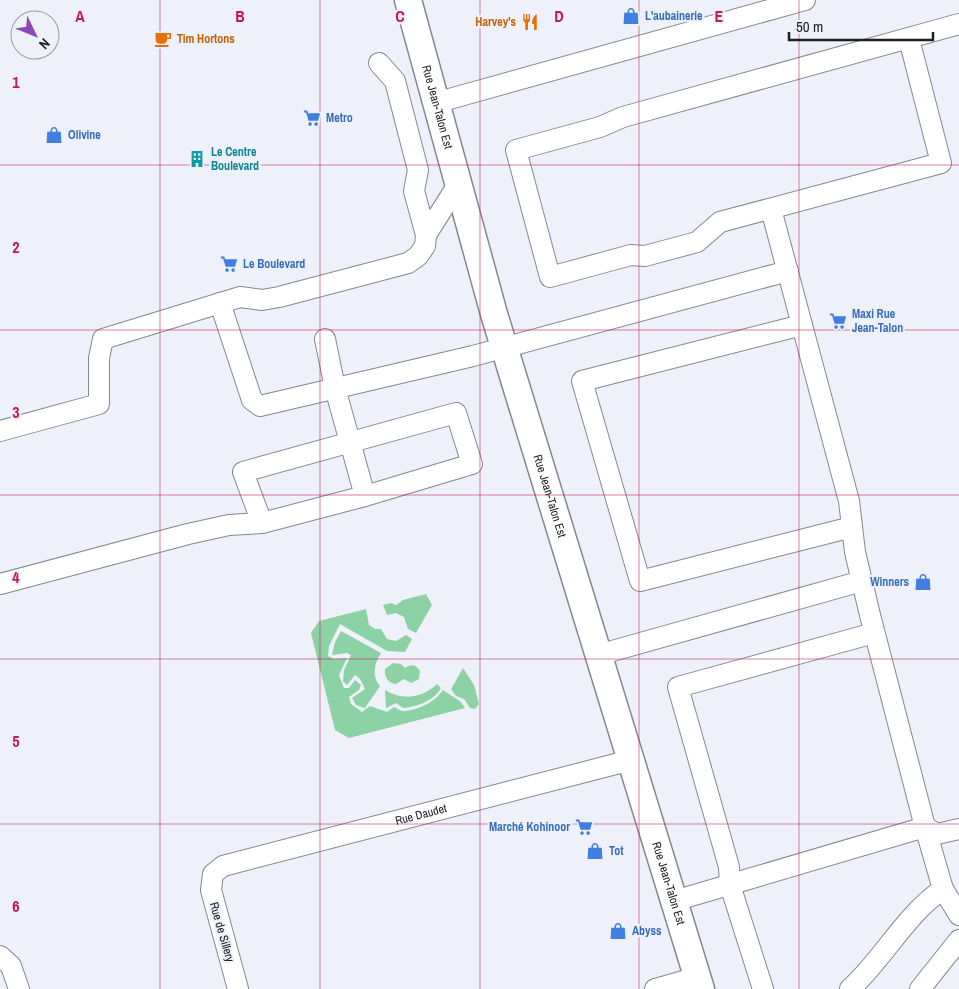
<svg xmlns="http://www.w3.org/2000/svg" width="959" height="989" font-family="'Archivo Narrow',sans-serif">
<rect width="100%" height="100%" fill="#eef1f9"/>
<path fill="#8dd2a5" d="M426 594 432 605 416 633 408 629 404 617 396 613 387 615 383 605 391 603 396 605 403 600Z
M366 609 369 625 375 629H381L387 639 396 641 406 635 412 639 405 652 387 651 340 624 329 646 328 656 334 659 347 658 339 675 344 688H349L355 680 361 685 359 690 349 697 351 704 362 712 370 706 387 712 394 707C397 708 401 712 405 711 418 710 435 702 443 690L461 702 465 708 349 738 335 730 311 633 319 621Z
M341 631 381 653C375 663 371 675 380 686L365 708 356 705 352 698 365 689 360 679 355 675 347 685 343 681 344 670 351 655 347 653 332 655 335 642Z
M393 663 401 664 405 668C410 664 416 664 420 671L419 679 411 683 404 679 396 684C388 683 384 677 385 669Z
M463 668 474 685 479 704 475 709 470 708 464 699 456 696 451 689Z
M437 684 441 688C434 701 416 707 403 708L396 703 386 708 385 690C403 701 422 698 437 684Z"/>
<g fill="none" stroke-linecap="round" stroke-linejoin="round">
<g stroke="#84878f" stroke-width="22">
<g id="minor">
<path d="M909 39 941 163 720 222 697 242 645 256 631 255 550 277 516 150 600 127 623 117 959 24"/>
<path d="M435 103 805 0"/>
<path d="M426 235 457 186"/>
<path d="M220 303 252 400 260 406 473 356 788 271"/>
<path d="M802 325 582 381 640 581 852 527"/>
<path d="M0 431 99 404V358L103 339 240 297 262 300 279 297 408 263 418 256 425 246 426 235 414 191 418 170 395 81 379 63"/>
<path d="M262 523 243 472 456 413 472 464 365 496"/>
<path d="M0 584 188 534 229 525 262 523 365 496 335 388 325 339"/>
<path d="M598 655 862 581"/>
<path d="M925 827 943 889 959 915"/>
<path d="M925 827 937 834 959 829"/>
<path d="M674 901 925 827 870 615 855 552 849 501 771 209"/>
<path d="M0 956 11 966 19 989"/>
<path id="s1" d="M238 989 211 890 213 874 223 866 631 760"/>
<path d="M655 989 697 977"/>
<path d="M763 989 730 885 729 867 678 687 874 633"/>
<path d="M850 989C884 958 905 915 943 889"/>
<path d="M920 989 959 940"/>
</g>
</g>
<g stroke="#84878f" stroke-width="29">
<g id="major">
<path id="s2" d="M408 0 494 314 701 989"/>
</g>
</g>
<use href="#minor" stroke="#fff" stroke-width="20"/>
<use href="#major" stroke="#fff" stroke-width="26"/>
</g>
<path fill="none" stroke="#c2185b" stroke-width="1" stroke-opacity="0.55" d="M160 0V989M320 0V989M480 0V989M639 0V989M799 0V989M0 165H959M0 330H959M0 495H959M0 659H959M0 824H959"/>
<defs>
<g id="shop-bare" transform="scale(1.35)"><path d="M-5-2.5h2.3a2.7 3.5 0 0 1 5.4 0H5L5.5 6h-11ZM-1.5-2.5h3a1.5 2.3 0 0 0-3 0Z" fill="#3f7fe0" stroke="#eef1f9" stroke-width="2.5" paint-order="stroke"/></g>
<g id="restaurant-bare" transform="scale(1.35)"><path d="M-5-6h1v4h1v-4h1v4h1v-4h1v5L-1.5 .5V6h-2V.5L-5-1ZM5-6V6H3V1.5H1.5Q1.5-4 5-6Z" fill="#e8710a" stroke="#eef1f9" stroke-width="2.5" paint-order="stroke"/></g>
<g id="cafe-bare" transform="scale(1.35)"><path d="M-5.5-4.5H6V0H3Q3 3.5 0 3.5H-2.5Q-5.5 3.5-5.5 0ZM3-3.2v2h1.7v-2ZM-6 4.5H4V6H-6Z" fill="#e8710a" stroke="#eef1f9" stroke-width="2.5" paint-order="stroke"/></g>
<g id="supermarket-bare" transform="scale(1.35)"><path d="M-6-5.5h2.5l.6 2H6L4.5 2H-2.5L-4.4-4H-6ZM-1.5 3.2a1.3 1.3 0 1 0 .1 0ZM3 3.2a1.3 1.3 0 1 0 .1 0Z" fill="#3f7fe0" stroke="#eef1f9" stroke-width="2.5" paint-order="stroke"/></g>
<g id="building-bare" transform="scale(1.35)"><path d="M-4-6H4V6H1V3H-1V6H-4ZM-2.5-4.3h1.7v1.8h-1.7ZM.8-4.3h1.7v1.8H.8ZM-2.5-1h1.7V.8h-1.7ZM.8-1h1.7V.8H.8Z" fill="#0f9aa8" stroke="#eef1f9" stroke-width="2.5" paint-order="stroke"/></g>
</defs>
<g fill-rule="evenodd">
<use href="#shop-bare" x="631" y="16"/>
<use href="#restaurant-bare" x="530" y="22"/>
<use href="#cafe-bare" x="163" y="39"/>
<use href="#supermarket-bare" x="312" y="118"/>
<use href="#shop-bare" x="54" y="135"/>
<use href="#building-bare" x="197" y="159"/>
<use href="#supermarket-bare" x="229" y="264"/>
<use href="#supermarket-bare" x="838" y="321"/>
<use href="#shop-bare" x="923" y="582"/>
<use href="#supermarket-bare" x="584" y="827"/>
<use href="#shop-bare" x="595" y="851"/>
<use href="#shop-bare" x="618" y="931"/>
</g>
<g text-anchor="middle" stroke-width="4.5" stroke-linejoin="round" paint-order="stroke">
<g font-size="12" font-weight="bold" fill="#366cbe" stroke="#eef1f9" text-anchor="start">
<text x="645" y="20">L'aubainerie</text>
<text x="326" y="122">Metro</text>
<text x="68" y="139">Olivine</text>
<text x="243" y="268">Le Boulevard</text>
<text x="852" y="318">Maxi Rue<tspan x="852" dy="14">Jean-Talon</tspan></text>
<text x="909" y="586" text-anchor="end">Winners</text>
<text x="570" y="831" text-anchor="end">Marché Kohinoor</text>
<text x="609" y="855">Tot</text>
<text x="632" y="935">Abyss</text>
</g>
<g font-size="12" font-weight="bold" fill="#c56008" stroke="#eef1f9" text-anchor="end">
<text x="516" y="26">Harvey's</text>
<text x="177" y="43" text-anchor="start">Tim Hortons</text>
</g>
<g font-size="12" fill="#1c1e21" stroke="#eef1f9">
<text dy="4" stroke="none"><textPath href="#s2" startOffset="111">Rue Jean-Talon Est</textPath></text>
<text dy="4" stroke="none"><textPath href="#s2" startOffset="516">Rue Jean-Talon Est</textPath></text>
<text dy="4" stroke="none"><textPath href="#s1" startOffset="336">Rue Daudet</textPath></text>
<text dy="4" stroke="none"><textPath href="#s2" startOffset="921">Rue Jean-Talon Est</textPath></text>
<text transform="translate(222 932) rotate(74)" y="4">Rue de Sillery</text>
</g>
<g font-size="12" font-weight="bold" fill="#0d838f" stroke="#eef1f9" text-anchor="start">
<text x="211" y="156">Le Centre<tspan x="211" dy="14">Boulevard</tspan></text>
</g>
</g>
<g font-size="16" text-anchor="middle" font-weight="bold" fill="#c2185b" stroke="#eef1f9" stroke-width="4.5" stroke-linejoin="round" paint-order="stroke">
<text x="80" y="22">A</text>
<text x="240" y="22">B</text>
<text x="400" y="22">C</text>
<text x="559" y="22">D</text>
<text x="719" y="22">E</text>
<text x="16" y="88">1</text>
<text x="16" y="253">2</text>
<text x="16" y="418">3</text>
<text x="16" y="583">4</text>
<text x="16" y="747">5</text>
<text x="16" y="912">6</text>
</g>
<g transform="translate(35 35) rotate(133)"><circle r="24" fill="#eef1f9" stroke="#9a9da3"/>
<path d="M0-4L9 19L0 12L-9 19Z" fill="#8e46b9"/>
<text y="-8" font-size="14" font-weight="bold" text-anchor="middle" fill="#1c1e21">N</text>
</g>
<path d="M789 32v8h144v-8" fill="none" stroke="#1c1e21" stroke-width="2.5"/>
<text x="796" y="32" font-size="15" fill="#1c1e21" stroke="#eef1f9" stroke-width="4" paint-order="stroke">50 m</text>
</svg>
